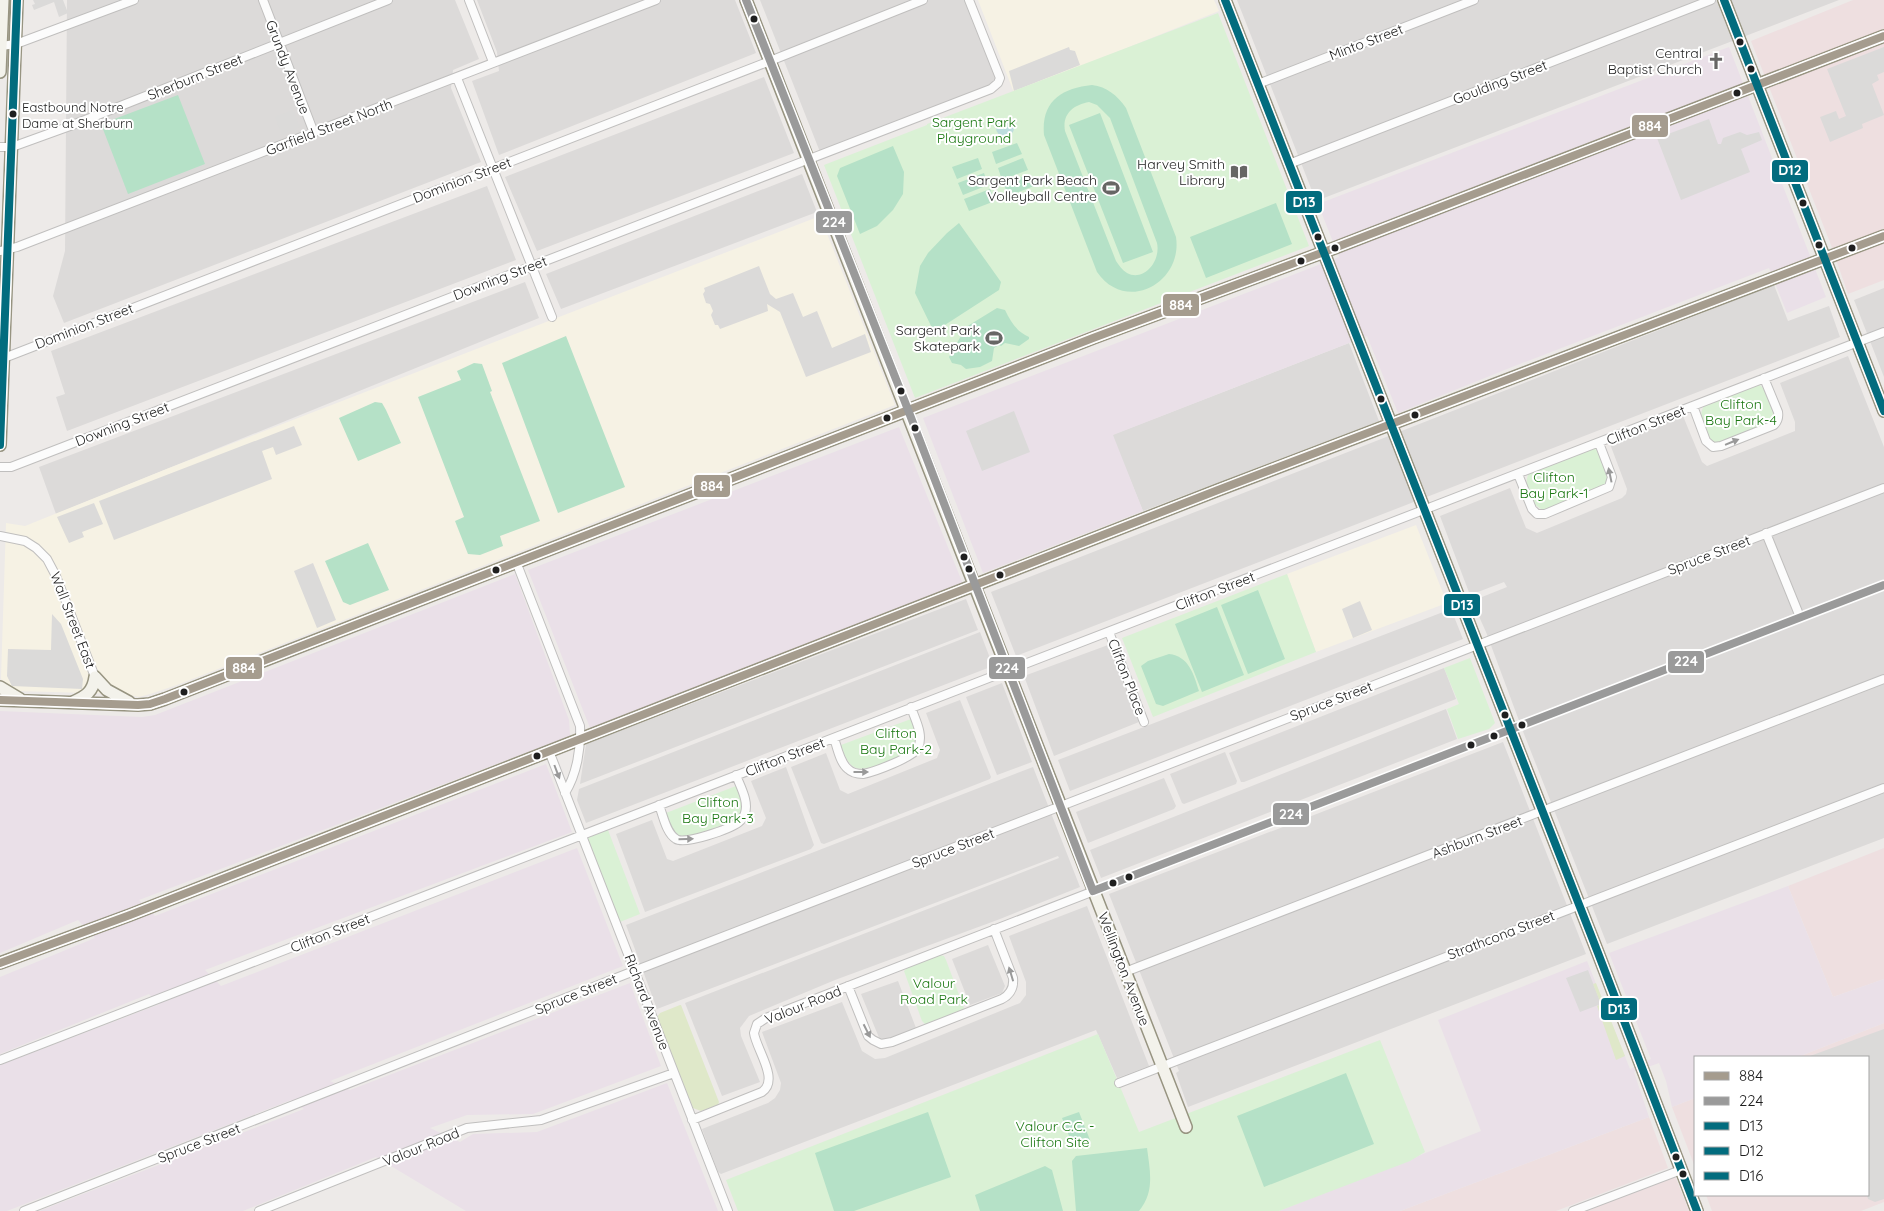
<svg xmlns="http://www.w3.org/2000/svg" width="1884" height="1211" font-family="Quicksand,sans-serif">
<rect width="100%" height="100%" fill="#edeae8"/>
<path fill="#dcdad9" d="M67 0H455L479 59 453 70 451 88 481 162 64 323 53 296 65 251Z
M477 0H735L756 53 499 155 472 81 499 71 497 52Z
M760 0H968L998 76 996 83 820 152Z
M1237 0H1839L1316 201Z
M764 77 794 153 537 251 505 177Z
M802 174 817 212 561 309 546 274Z
M487 186 516 260 67 431 56 397 65 394 51 351Z
M525 282 539 318 56 514 39 467Z
M1774 285 1788 321 1829 306 1840 337 1016 656 991 592Z
M1884 288V377L1854 300Z
M1349 343 1379 421 1143 511 1112 435Z
M1848 356 1884 447V838L1607 944 1524 734 1486 632 1472 601 1507 587 1504 582 1470 595 1440 516 1510 488 1526 528 1537 533 1622 498 1626 494 1627 489 1610 444 1683 416 1702 462 1707 466 1795 431V422L1780 383Z
M966 599 978 630 580 784 586 744Z
M1451 609 1463 639 1070 791 1058 760Z
M980 632 993 666 586 823 577 800 579 789Z
M1108 645 1139 722 1054 756 1024 676Z
M1444 668 1456 699 1244 782H1241L1229 753Z
M1002 683 1032 762 997 775 966 697Z
M960 700 991 777 990 779 824 844 821 843 791 767 826 753 840 790 848 794 937 758 940 750 926 713Z
M1446 709 1457 739 1101 878 1090 850Z
M1503 742 1586 954 1188 1107 1176 1073 1179 1071 1109 894Z
M1225 752 1237 781 1236 784 1184 804 1182 803 1170 774Z
M786 767 814 845 811 849 645 912 616 834 652 820 667 859 673 861 762 826 766 818 751 781Z
M1033 767 1080 887 1000 919 835 980 749 1016 740 1028 741 1036 760 1082 722 1096 685 1003 1059 858 1058 856 657 1009 626 925Z
M1164 778 1176 806 1174 809 1088 843 1076 812Z
M1087 906 1149 1066 1117 1078 1096 1030 721 1174 718 1172 702 1129 768 1103 775 1098 780 1090 781 1083 762 1032 842 1002 862 1051 875 1059 885 1058 1020 1003 1026 995V982L1009 936Z
M988 945 1005 986 1002 993 970 1005 952 959Z
M898 981 916 1028 884 1041 880 1040 861 994Z"/>
<path fill="#eedfe0" d="M1853 0H1884V280L1848 294 1831 245 1751 41Z
M1884 848V979L1833 997 1788 886Z
M1884 1023V1202L1861 1211H1712L1706 1195H1868V1057H1798Z
M1695 1098V1167L1672 1107Z
M1649 1117 1668 1168 1556 1211H1400Z
M1675 1176 1689 1211H1586Z"/>
<path fill="#eae0e8" d="M1729 47 1826 297 1787 313 1769 268 1512 367 1398 413 1367 336 1113 435 1143 511 983 573 923 418 1339 257 1318 204Z
M899 427 963 584 590 728 528 570Z
M515 574 569 720 570 736 139 900 155 916 546 764 572 832 205 970 221 986 577 848 623 966 330 1081 350 1090 630 983 661 1066 533 1114 467 1115 430 1128 460 1142 473 1134 537 1132 667 1083 718 1211H466L376 1157 243 1211H39L304 1109 291 1100 7 1211H0V1065L160 1004 149 994 0 1054V977L95 938 78 920 0 953V711L142 717 155 715Z
M1788 886 1833 997 1884 979V1023L1798 1057H1695V1098L1672 1107 1666 1081 1659 1063 1634 1072 1649 1117 1400 1211H1279L1481 1131 1438 1020 1587 961 1630 1069 1651 1059 1609 953Z"/>
<path fill="#f6f2e4" d="M978 0H1214L1219 11 1014 93Z
M820 216 895 405 177 685 150 694 139 697 124 694 16 691 2 682 1 678 6 523 25 526 169 468Z
M1416 525 1447 603 1316 652 1287 574Z"/>
<path fill="#dbdad9" d="M33 0H63L68 13 59 17 54 2 34 10 32 5 35 4Z
M1069 47 1070 50 1075 51 1080 65 1014 91 1009 71Z
M1884 47V72L1877 75 1879 80 1872 84 1884 115 1862 124 1863 128 1830 142 1820 117 1836 111 1839 119 1846 116 1827 69Z
M293 110 300 127 282 135 275 117Z
M1709 119 1718 144H1721L1723 138 1740 132 1747 135 1759 132 1762 140 1741 149 1750 172 1681 200 1657 138Z
M759 266 770 294 776 299 793 293 803 317 817 311 832 348 865 334 871 352 806 377 780 312 767 304 768 311 720 329 718 325H715L711 315 713 311 710 304 706 303 703 294 705 291 704 288Z
M1014 411 1030 452 982 471 966 431Z
M294 426 302 445 276 455 273 447 262 451 272 479 114 540 99 501Z
M94 503 103 524 82 532 84 537 69 543 57 517Z
M313 563 336 620 317 628 294 571Z
M1360 601 1372 630 1353 638 1342 609Z
M52 614 61 624 83 679 82 689 12 686 7 676 8 649 51 650Z
M1588 970 1601 1004 1580 1012 1566 978Z
M1884 1029V1199L1875 1202 1868 1199 1867 1195 1868 1057 1810 1056Z"/>
<path fill="#dfe8c9" d="M1596 983 1625 1056 1616 1060 1597 1006 1601 1004 1593 984Z
M680 1005H681L719 1102 718 1105 701 1111 693 1108 657 1017 660 1013Z"/>
<path fill="#daf1d5" d="M1218 13 1309 246 915 398 824 165 927 125V124Z
M1760 385C1768 392 1774 408 1774 419L1769 423 1720 442 1714 443C1705 436 1696 414 1705 405L1755 386Z
M1593 448 1597 450 1609 479 1603 487 1546 510C1531 509 1522 485 1529 473Z
M1287 574 1316 652 1153 717 1122 638Z
M1470 658 1495 723 1489 729 1458 739 1447 709 1459 704 1444 668Z
M911 719C914 727 919 736 916 745 912 756 866 772 856 768 847 764 844 754 841 745Z
M736 786 743 807 739 815 732 821 692 837H683L678 835 672 828 666 813Z
M608 830 640 914 620 922 587 838Z
M940 955 944 956 946 960 964 1008 963 1010 926 1025 922 1021 904 971 907 968Z
M1098 1034 1139 1132 1380 1040 1425 1152 1410 1161 1279 1211H738L726 1180Z"/>
<path fill="#b5e1c7" fill-rule="evenodd" d="M1092 85C1107 87 1117 95 1126 108L1176 237C1183 283 1126 314 1097 272L1044 135C1041 102 1061 88 1092 85ZM1089 102 1097 105 1110 118 1157 243C1161 261 1144 282 1127 273 1122 270 1119 265 1116 261L1065 131C1062 114 1073 105 1089 102Z
M178 95 205 164 128 194 101 124Z
M1100 113 1153 252 1123 263 1069 125Z
M1017 143 1022 154 996 164 992 152Z
M893 146 904 172 903 194 893 210 877 226 860 234 837 176 840 168Z
M978 158 982 169 957 179 952 167Z
M1023 158 1028 170 1002 180 998 168Z
M984 173 988 185 963 195 958 183Z
M1029 174 1034 186 1008 196 1004 184Z
M990 189 995 201 969 211 964 199Z
M1276 203 1292 244 1206 278 1190 237Z
M959 223 1001 282 999 290 934 332 915 293 920 266 928 253 947 233Z
M997 308 1005 310C1011 322 1016 331 1029 337V339L1019 346 1005 343 1001 346 999 345 994 348 992 361 980 367 966 369 961 365 952 363 949 357 966 327Z
M566 336 625 487 558 513 502 363Z
M474 363 482 364 492 391 490 392 540 521 500 536 503 546 480 555 468 554 466 549 455 521 464 517 418 397 461 380 457 371Z
M375 402 382 403 386 410 401 443 358 461 339 418Z
M368 543 389 590 350 605 343 602 325 561Z
M1258 590 1285 659 1248 674 1221 605Z
M1217 607 1244 675 1202 692 1175 624Z
M1169 654C1189 656 1194 675 1199 691L1163 706 1156 704 1141 666 1148 661Z
M1346 1073 1374 1144 1264 1187 1237 1116Z
M928 1112 951 1177 854 1211H834L815 1153Z
M1079 1112 1090 1140 1073 1146 1062 1118Z
M1147 1148C1150 1171 1155 1192 1139 1211H1076L1072 1161 1076 1156Z
M1045 1166 1052 1170 1063 1211H980L975 1195Z"/>
<path fill="#bdddde" d="M996 128a9 9 0 1 1 18 0a9 9 0 1 1-18 0Z"/>
<g fill="none" stroke-linecap="round" stroke-linejoin="round">
<g stroke="#c0bfbe" stroke-width="10">
<path id="street" d="M263 0 314 133
M469 0 493 62
M1 46 16 44 134 0
M457 78 552 317
M1258 84 1474 0
M0 147H12L70 126 388 0
M1289 164 1711 0
M0 251 17 247 656 0
M0 357 4 358 770 61 923 0
M1693 406 1706 441 1713 447 1721 446 1774 425C1778 421 1779 418 1778 412L1764 378
M0 467H11L37 457 991 89 998 83 1000 78 969 0
M1518 474 1532 509 1537 514H1545L1609 487 1612 477 1599 443
M1766 533 1800 617
M0 536 25 541 36 548 47 559 56 576 95 677
M517 564 580 726C581 748 577 774 565 793
M1109 632 1144 722
M834 738C837 747 840 763 848 769 852 773 858 774 863 774 874 772 914 757 918 748 924 734 915 720 911 707
M549 751 728 1211
M659 805C663 815 666 833 676 839 685 845 730 829 739 822 742 820 744 816 745 813 749 801 740 786 736 775
M1125 972 1884 679
M848 986 868 1036 873 1040 881 1044 892 1042 1002 999C1011 994 1014 987 1013 978L994 929
M0 1060 1884 332
M1119 1083 1884 788
M692 1120 762 1092C780 1080 756 1049 754 1033L757 1024 766 1018 1884 585
M24 1211 634 971 1884 488
M259 1211 467 1128 541 1120 674 1073
M1573 1211 1681 1170"/>
</g>
<g stroke="#979481" stroke-width="14">
<path id="secondary" d="M746 0 1186 1127
M1225 0 1598 953 1697 1211
M1724 0 1884 411
M0 72 3 0
M0 445 17 0
M95 677 107 690 129 702
M0 687 20 699
M0 700 138 705 150 704 165 699 1093 338 1324 252 1884 36
M73 702C86 696 93 692 95 677
M0 963 130 915 1218 490 1884 236"/>
</g>
<use href="#street" stroke="#fcfcfc" stroke-width="8"/>
<use href="#secondary" stroke="#f3f2eb" stroke-width="11"/>
<g stroke="#fff" stroke-width="11">
<path id="bus-1" d="M0 700 138 705 150 704 165 699 1093 338 1324 252 1884 36
M0 963 130 915 1218 490 1884 236"/>
</g>
<g stroke="#fff" stroke-width="11">
<path id="bus-2" d="M746 0 905 402 1093 891
M1093 891 1884 585"/>
</g>
<g stroke="#fff" stroke-width="11">
<path id="bus-3" d="M1225 0 1598 953 1697 1211"/>
</g>
<g stroke="#fff" stroke-width="11">
<path id="bus-4" d="M1724 0 1884 411"/>
</g>
<g stroke="#fff" stroke-width="11">
<path id="bus-5" d="M0 445 17 0"/>
</g>
<use href="#bus-1" stroke="#a59c8e" stroke-width="8"/>
<use href="#bus-2" stroke="#9a9a9a" stroke-width="8"/>
<use href="#bus-3" stroke="#026c7e" stroke-width="8"/>
<use href="#bus-4" stroke="#026c7e" stroke-width="8"/>
<use href="#bus-5" stroke="#026c7e" stroke-width="8"/>
</g>
<defs><path id="oneway-solid" d="M-6-.8H1V-3.2L6.5 0L1 3.2V.8H-6Z" transform="scale(1.25)"/></defs>
<g fill="#999">
<use href="#oneway-solid" transform="translate(1732 442) rotate(-22)"/>
<use href="#oneway-solid" transform="translate(1610 475) rotate(-102)"/>
<use href="#oneway-solid" transform="translate(557 772) rotate(69)"/>
<use href="#oneway-solid" transform="translate(861 772)"/>
<use href="#oneway-solid" transform="translate(686 839) rotate(-1)"/>
<use href="#oneway-solid" transform="translate(1011 974) rotate(-107)"/>
<use href="#oneway-solid" transform="translate(867 1031) rotate(63)"/>
</g>
<defs>
<g id="church-bare" transform="scale(1.35)"><path d="M-1.2-6h2.4v3.5h3.3v2.4h-3.3V6h-2.4V-.1h-3.3v-2.4h3.3Z" fill="#676665" stroke="#fff" stroke-width="2.5" paint-order="stroke"/></g>
<g id="library-bare" transform="scale(1.35)"><path d="M-6-4Q-3-5.5-.7-3.5V5Q-3 3-6 4ZM6-4Q3-5.5 .7-3.5V5Q3 3 6 4Z" fill="#676665" stroke="#fff" stroke-width="2.5" paint-order="stroke"/></g>
<g id="stadium-bare" transform="scale(1.35)"><path d="M0-5a6.5 5 0 1 0 0 10a6.5 5 0 1 0 0-10ZM-3.5-1.8h7v3.6h-7Z" fill="#676665" stroke="#fff" stroke-width="2.5" paint-order="stroke"/></g>
</defs>
<g fill-rule="evenodd">
<use href="#church-bare" x="1716" y="61"/>
<use href="#library-bare" x="1239" y="172"/>
<use href="#stadium-bare" x="1111" y="188"/>
<use href="#stadium-bare" x="994" y="338"/>
</g>
<g fill="#1f1f1f" stroke="#fff" stroke-width="2">
<circle cx="754" cy="19" r="4.5"/>
<circle cx="1740" cy="42" r="4.5"/>
<circle cx="1751" cy="69" r="4.5"/>
<circle cx="1737" cy="93" r="4.5"/>
<circle cx="13" cy="114" r="4.5"/>
<circle cx="1803" cy="203" r="4.5"/>
<circle cx="1318" cy="237" r="4.5"/>
<circle cx="1819" cy="245" r="4.5"/>
<circle cx="1335" cy="248" r="4.5"/>
<circle cx="1852" cy="248" r="4.5"/>
<circle cx="1301" cy="261" r="4.5"/>
<circle cx="901" cy="391" r="4.5"/>
<circle cx="1381" cy="399" r="4.5"/>
<circle cx="1415" cy="415" r="4.5"/>
<circle cx="887" cy="418" r="4.5"/>
<circle cx="915" cy="428" r="4.5"/>
<circle cx="964" cy="557" r="4.5"/>
<circle cx="969" cy="569" r="4.5"/>
<circle cx="496" cy="570" r="4.5"/>
<circle cx="1000" cy="575" r="4.5"/>
<circle cx="184" cy="692" r="4.5"/>
<circle cx="1505" cy="715" r="4.5"/>
<circle cx="1522" cy="725" r="4.5"/>
<circle cx="1494" cy="736" r="4.5"/>
<circle cx="1471" cy="745" r="4.5"/>
<circle cx="537" cy="756" r="4.5"/>
<circle cx="1129" cy="877" r="4.5"/>
<circle cx="1113" cy="883" r="4.5"/>
<circle cx="1676" cy="1157" r="4.5"/>
<circle cx="1683" cy="1174" r="4.5"/>
</g>
<g text-anchor="middle" stroke-width="4" stroke-linejoin="round" paint-order="stroke">
<g font-size="13" fill="#1f1f1f" stroke="#fff" text-anchor="start">
<text x="22" y="112">Eastbound Notre<tspan x="22" dy="16">Dame at Sherburn</tspan></text>
</g>
<g font-size="14" fill="#1f1f1f" stroke="#fff">
<text transform="translate(1366 42) rotate(-21)" y="5">Minto Street</text>
<text transform="translate(288 67) rotate(69)" y="5">Grundy Avenue</text>
<text transform="translate(195 77) rotate(-22)" y="5">Sherburn Street</text>
<text transform="translate(1500 82) rotate(-21)" y="5">Goulding Street</text>
<text transform="translate(329 127) rotate(-21)" y="5">Garfield Street North</text>
<text transform="translate(462 180) rotate(-21)" y="5">Dominion Street</text>
<text transform="translate(500 278) rotate(-21)" y="5">Downing Street</text>
<text transform="translate(84 326) rotate(-21)" y="5">Dominion Street</text>
<text transform="translate(122 424) rotate(-21)" y="5">Downing Street</text>
<text transform="translate(1646 425) rotate(-22)" y="5">Clifton Street</text>
<text transform="translate(1709 555) rotate(-21)" y="5">Spruce Street</text>
<text transform="translate(1215 591) rotate(-21)" y="5">Clifton Street</text>
<text transform="translate(73 620) rotate(69)" y="5">Wall Street East</text>
<text transform="translate(1127 677) rotate(69)" y="5">Clifton Place</text>
<text transform="translate(1331 701) rotate(-21)" y="5">Spruce Street</text>
<text transform="translate(785 757) rotate(-21)" y="5">Clifton Street</text>
<text transform="translate(1477 837) rotate(-21)" y="5">Ashburn Street</text>
<text transform="translate(953 848) rotate(-21)" y="5">Spruce Street</text>
<text transform="translate(330 933) rotate(-21)" y="5">Clifton Street</text>
<text transform="translate(1501 935) rotate(-21)" y="5">Strathcona Street</text>
<text transform="translate(1124 969) rotate(69)" y="5">Wellington Avenue</text>
<text transform="translate(576 994) rotate(-22)" y="5">Spruce Street</text>
<text transform="translate(647 1002) rotate(69)" y="5">Richard Avenue</text>
<text transform="translate(803 1005) rotate(-22)" y="5">Valour Road</text>
<text transform="translate(199 1143) rotate(-21)" y="5">Spruce Street</text>
<text transform="translate(421 1147) rotate(-22)" y="5">Valour Road</text>
</g>
<g font-size="14" fill="#1f1f1f" stroke="#fff" text-anchor="end">
<text x="1702" y="58">Central<tspan x="1702" dy="16">Baptist Church</tspan></text>
<text x="1225" y="169">Harvey Smith<tspan x="1225" dy="16">Library</tspan></text>
<text x="1097" y="185">Sargent Park Beach<tspan x="1097" dy="16">Volleyball Centre</tspan></text>
<text x="980" y="335">Sargent Park<tspan x="980" dy="16">Skatepark</tspan></text>
</g>
<g font-size="14" fill="#1b7812" stroke="#fff">
<text x="974" y="127">Sargent Park<tspan x="974" dy="16">Playground</tspan></text>
<text x="1741" y="409">Clifton<tspan x="1741" dy="16">Bay Park-4</tspan></text>
<text x="1554" y="482">Clifton<tspan x="1554" dy="16">Bay Park-1</tspan></text>
<text x="896" y="738">Clifton<tspan x="896" dy="16">Bay Park-2</tspan></text>
<text x="718" y="807">Clifton<tspan x="718" dy="16">Bay Park-3</tspan></text>
<text x="934" y="988">Valour<tspan x="934" dy="16">Road Park</tspan></text>
<text x="1055" y="1131">Valour C.C. -<tspan x="1055" dy="16">Clifton Site</tspan></text>
</g>
</g>
<g stroke="#fff" stroke-width="2">
<rect x="1631" y="114" width="38" height="24" rx="5" fill="#a59c8e"/>
<rect x="1771" y="159" width="38" height="24" rx="5" fill="#026c7e"/>
<rect x="1285" y="190" width="38" height="24" rx="5" fill="#026c7e"/>
<rect x="815" y="210" width="38" height="24" rx="5" fill="#9a9a9a"/>
<rect x="1162" y="293" width="38" height="24" rx="5" fill="#a59c8e"/>
<rect x="693" y="474" width="38" height="24" rx="5" fill="#a59c8e"/>
<rect x="1443" y="593" width="38" height="24" rx="5" fill="#026c7e"/>
<rect x="1667" y="650" width="38" height="24" rx="5" fill="#9a9a9a"/>
<rect x="988" y="656" width="38" height="24" rx="5" fill="#9a9a9a"/>
<rect x="225" y="656" width="38" height="24" rx="5" fill="#a59c8e"/>
<rect x="1272" y="802" width="38" height="24" rx="5" fill="#9a9a9a"/>
<rect x="1600" y="997" width="38" height="24" rx="5" fill="#026c7e"/>
</g>
<g font-size="14" text-anchor="middle" font-weight="bold" fill="#fff">
<text x="1650" y="131">884</text>
<text x="1790" y="175">D12</text>
<text x="1304" y="207">D13</text>
<text x="834" y="227">224</text>
<text x="1181" y="310">884</text>
<text x="712" y="491">884</text>
<text x="1462" y="610">D13</text>
<text x="1686" y="666">224</text>
<text x="1007" y="673">224</text>
<text x="244" y="673">884</text>
<text x="1291" y="819">224</text>
<text x="1619" y="1014">D13</text>
</g>
<rect x="1694" y="1056" width="175" height="140" fill="#ffffff" stroke="#a5a5a5"/>
<rect x="1704" y="1072" width="25" height="8" fill="#a59c8e" stroke="#a5a5a5"/>
<text x="1739" y="1081" font-size="15" fill="#1f1f1f">884</text>
<rect x="1704" y="1097" width="25" height="8" fill="#9a9a9a" stroke="#a5a5a5"/>
<text x="1739" y="1106" font-size="15" fill="#1f1f1f">224</text>
<rect x="1704" y="1122" width="25" height="8" fill="#026c7e" stroke="#a5a5a5"/>
<text x="1739" y="1131" font-size="15" fill="#1f1f1f">D13</text>
<rect x="1704" y="1147" width="25" height="8" fill="#026c7e" stroke="#a5a5a5"/>
<text x="1739" y="1156" font-size="15" fill="#1f1f1f">D12</text>
<rect x="1704" y="1172" width="25" height="8" fill="#026c7e" stroke="#a5a5a5"/>
<text x="1739" y="1181" font-size="15" fill="#1f1f1f">D16</text>
</svg>
